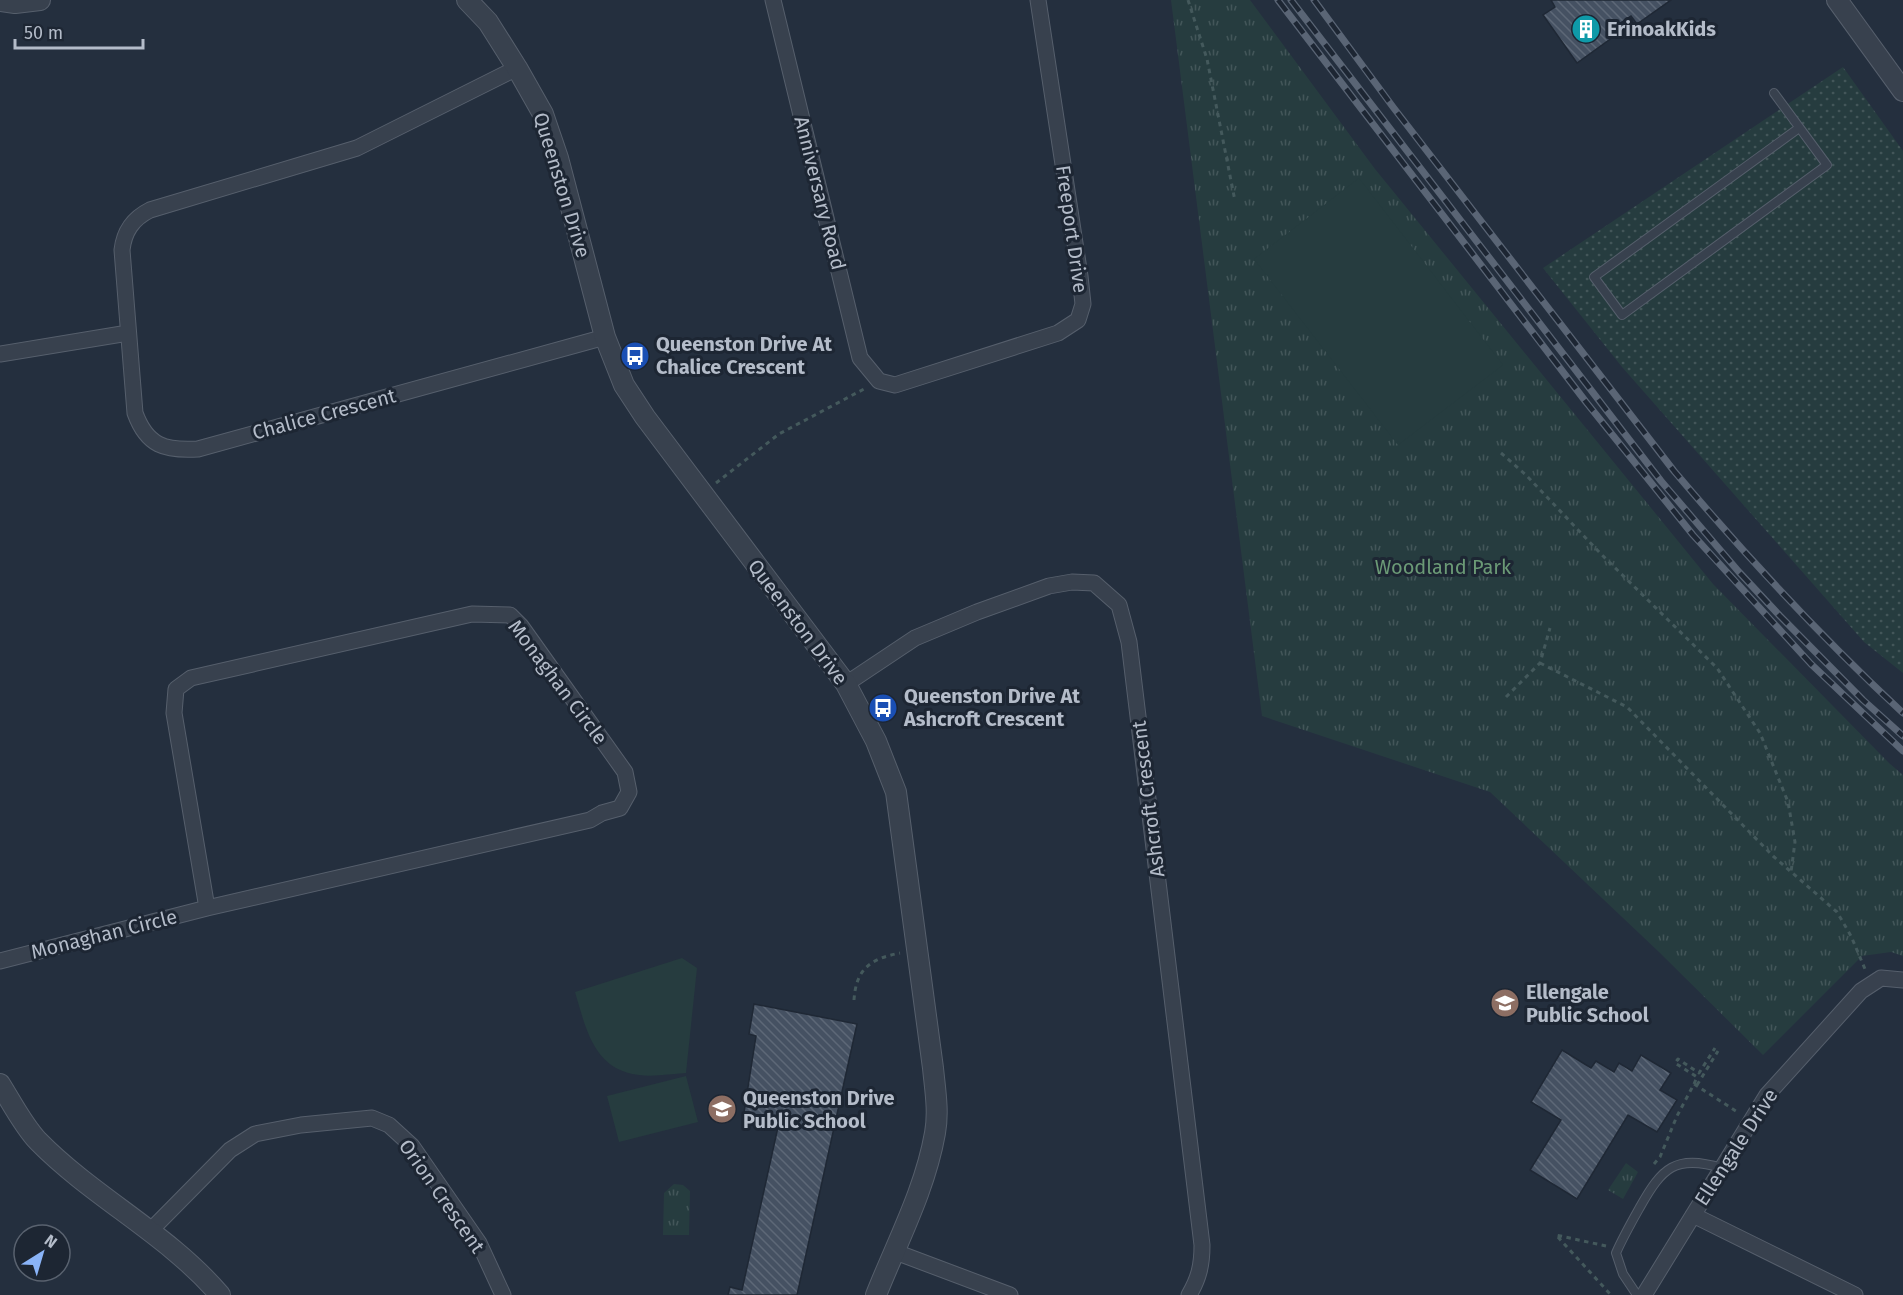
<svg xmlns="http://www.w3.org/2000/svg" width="1903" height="1295" font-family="'Fira Sans',sans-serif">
<defs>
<pattern id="grass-dots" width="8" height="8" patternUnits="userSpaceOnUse" patternTransform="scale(1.5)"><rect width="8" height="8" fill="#263c3f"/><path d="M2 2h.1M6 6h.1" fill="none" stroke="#435659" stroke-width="1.8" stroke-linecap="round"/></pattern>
<pattern id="park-tufts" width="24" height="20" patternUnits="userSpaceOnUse" patternTransform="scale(1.5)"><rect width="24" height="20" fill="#263c3f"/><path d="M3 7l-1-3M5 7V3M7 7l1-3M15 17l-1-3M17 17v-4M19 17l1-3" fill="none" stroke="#435659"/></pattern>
<pattern id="building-back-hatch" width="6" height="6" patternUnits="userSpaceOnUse" patternTransform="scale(1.5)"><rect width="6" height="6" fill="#455162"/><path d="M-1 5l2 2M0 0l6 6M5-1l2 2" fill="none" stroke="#5d6877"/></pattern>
</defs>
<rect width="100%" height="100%" fill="#242f3e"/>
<path fill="url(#grass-dots)" d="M1843 67 1903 151V673L1864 642 1622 367 1543 268Z"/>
<path fill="url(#park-tufts)" d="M1171 0H1250L1375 169 1713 584 1889 763 1903 775V956L1891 952 1862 956 1763 1055 1659 952 1490 792 1262 716Z
M1626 1163 1638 1172 1623 1199 1608 1190Z
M674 1184 683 1185 690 1191 689 1235H663L664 1193Z"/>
<path fill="#263c3f" d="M1359 178 1503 365 1398 445 1254 259Z
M682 958 697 968 686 1073C671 1074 654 1077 639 1075 594 1070 586 1029 575 992Z
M686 1076 698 1122 619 1142 607 1096Z"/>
<path fill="url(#building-back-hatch)" stroke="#1f2835" stroke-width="1.5" d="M1551 0H1671L1637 24 1631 16 1616 26 1620 32 1577 63 1543 15 1555 7Z
M754 1004 857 1024 797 1295H728L730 1287 742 1290 778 1127 743 1119 756 1036 749 1034Z
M1562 1050 1591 1068 1596 1061 1614 1072 1619 1063 1632 1071 1641 1055 1671 1073 1660 1090 1677 1100 1657 1132 1628 1115 1577 1199 1530 1170 1561 1120 1531 1102Z"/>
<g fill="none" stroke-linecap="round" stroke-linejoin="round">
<g stroke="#565f6c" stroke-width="10">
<path id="service" d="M1774 93 1827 165 1622 315 1594 277 1799 128
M1637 1295 1623 1274 1616 1253C1623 1237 1631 1223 1640 1207 1662 1168 1675 1154 1722 1168"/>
</g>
<g stroke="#565f6c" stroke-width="17">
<path id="minor" d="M773 0 860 358 879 381 895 385 1058 333 1078 320 1083 304 1080 276 1038 0
M517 68 357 148 150 210C132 219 124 232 122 250L135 413C147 446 165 451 198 449L605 337
M0 354 128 333
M846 684 915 638 977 612 1049 586 1072 582 1094 583 1119 605 1129 642 1202 1245C1202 1265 1199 1278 1189 1295
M0 961 207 908 590 820 602 813 620 808 629 792 625 772 521 626 510 615 472 614 191 678 176 689 174 713 207 908
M1693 1215 1855 1295
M150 1231 230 1150 255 1134 301 1125 372 1118 389 1125 412 1146 479 1243 503 1295
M893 1251 1010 1295
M1644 1295 1767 1095 1861 991 1881 978 1903 980"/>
</g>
<g stroke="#565f6c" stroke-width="22">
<path id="tertiary" d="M467 0 488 22 517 68 543 114 558 158 605 337 624 385 645 417 846 684 876 741 896 792 933 1068C935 1089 939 1112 935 1133 925 1190 897 1242 876 1295
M1837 0 1903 91
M0 1 15 3 40 0
M0 1084C12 1103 23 1125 38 1141 94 1198 168 1234 220 1295"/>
</g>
<path stroke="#44595c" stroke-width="3" stroke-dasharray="4.5 4.5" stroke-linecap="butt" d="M1188 0 1207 59 1235 201
M1501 453 1526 475 1600 553 1717 668 1760 733 1788 802 1795 842 1791 872
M716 483 779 434 864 389
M1540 663 1627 707 1773 856 1837 912 1851 936 1865 969
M1506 697 1540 663 1550 628
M854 1000C856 969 870 959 900 953
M1694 1084 1697 1077 1675 1063 1678 1059 1699 1073 1715 1048
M1697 1085 1718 1051
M1654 1164 1660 1157 1677 1116 1694 1084 1739 1113
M1606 1246 1556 1235 1611 1295"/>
<use href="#service" stroke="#38414e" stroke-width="8"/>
<use href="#minor" stroke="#38414e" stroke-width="15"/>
<use href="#tertiary" stroke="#38414e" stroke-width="20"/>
<g stroke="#5a6575" stroke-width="7">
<path id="rail" d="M1278 0 1586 402 1693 535 1811 664 1903 751
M1291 0 1661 481 1739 572 1780 616 1863 700 1903 736
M1314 0 1393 107 1674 471C1746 556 1821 637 1903 713"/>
</g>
<use href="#rail" stroke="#1d2633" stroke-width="4.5" stroke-dasharray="14" stroke-linecap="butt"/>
</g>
<defs>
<g id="building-disc" transform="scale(1.5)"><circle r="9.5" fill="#0f9aa8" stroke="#1d2633"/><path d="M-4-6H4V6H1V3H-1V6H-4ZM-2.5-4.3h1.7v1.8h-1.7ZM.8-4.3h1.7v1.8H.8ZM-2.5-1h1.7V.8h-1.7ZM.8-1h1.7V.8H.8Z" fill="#fff"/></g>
<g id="bus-disc" transform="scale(1.5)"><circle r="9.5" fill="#1a4fb4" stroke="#1d2633"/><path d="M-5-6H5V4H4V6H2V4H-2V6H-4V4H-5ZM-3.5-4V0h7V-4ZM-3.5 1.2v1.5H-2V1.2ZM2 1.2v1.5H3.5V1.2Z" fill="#fff"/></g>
<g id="school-disc" transform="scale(1.5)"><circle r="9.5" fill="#8d6e63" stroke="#1d2633"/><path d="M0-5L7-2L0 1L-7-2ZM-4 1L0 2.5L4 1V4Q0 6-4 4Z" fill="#fff"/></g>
</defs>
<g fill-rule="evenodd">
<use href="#building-disc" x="1586" y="29"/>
<use href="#bus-disc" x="635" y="356"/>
<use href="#bus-disc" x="883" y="708"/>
<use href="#school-disc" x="1505" y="1003"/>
<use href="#school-disc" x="722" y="1109"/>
</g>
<g text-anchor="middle" stroke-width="6" stroke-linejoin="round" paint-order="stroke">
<g font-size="20" font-weight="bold" fill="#b4bcc9" stroke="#1d2633" text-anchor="start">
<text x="1607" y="36">ErinoakKids</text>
<text x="656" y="351">Queenston Drive At<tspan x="656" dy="23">Chalice Crescent</tspan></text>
<text x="904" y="703">Queenston Drive At<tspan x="904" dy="23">Ashcroft Crescent</tspan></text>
<text x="1526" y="999">Ellengale<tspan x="1526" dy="23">Public School</tspan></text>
<text x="743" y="1105">Queenston Drive<tspan x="743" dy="23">Public School</tspan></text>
</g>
<g font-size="20" fill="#b4bcc9" stroke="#1d2633">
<text transform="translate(562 185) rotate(73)" y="7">Queenston Drive</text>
<text transform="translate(820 193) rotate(76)" y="7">Anniversary Road</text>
<text transform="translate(1072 229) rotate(82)" y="7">Freeport Drive</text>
<text transform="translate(324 414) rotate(-15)" y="7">Chalice Crescent</text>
<text transform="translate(798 622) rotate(53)" y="7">Queenston Drive</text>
<text transform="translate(558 682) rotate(53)" y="7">Monaghan Circle</text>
<text transform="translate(1148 799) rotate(-97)" y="7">Ashcroft Crescent</text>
<text transform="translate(104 934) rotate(-14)" y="7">Monaghan Circle</text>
<text transform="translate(1736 1147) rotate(-57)" y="7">Ellengale Drive</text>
<text transform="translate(442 1196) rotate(55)" y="7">Orion Crescent</text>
</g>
<g font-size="20" fill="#6b9a76" stroke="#1d2633">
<text x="1443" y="574">Woodland Park</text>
</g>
</g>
<g transform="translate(42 1253) rotate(37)"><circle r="28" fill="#1d2633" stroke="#59626f" stroke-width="1.5"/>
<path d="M0-4.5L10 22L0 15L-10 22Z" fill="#8ab4f8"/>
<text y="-9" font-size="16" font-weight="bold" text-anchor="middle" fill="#b4bcc9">N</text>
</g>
<path d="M15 39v9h128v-9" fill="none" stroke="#b4bcc9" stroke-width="3"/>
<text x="24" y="39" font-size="18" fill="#b4bcc9" stroke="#1d2633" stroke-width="4.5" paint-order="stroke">50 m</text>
</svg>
